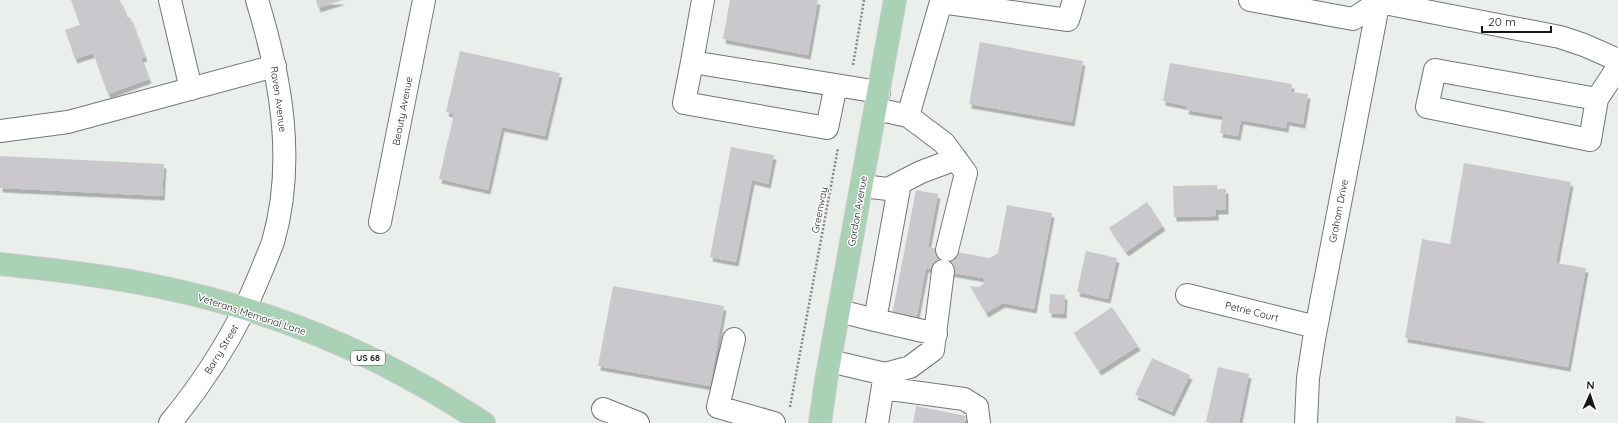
<svg xmlns="http://www.w3.org/2000/svg" width="1618" height="423" font-family="Quicksand,sans-serif">
<defs>
<filter id="shadow"><feDropShadow dx="2.5" dy="4.5" stdDeviation="0" flood-color="#0004"/></filter>
</defs>
<rect width="100%" height="100%" fill="#ebefec"/>
<path fill="#cac8cc" filter="url(#shadow)" d="M71 0H120L127 18 130 17 145 57 141 58 149 79 108 94 93 53 75 59 65 30 80 25Z
M316 0H343L318 8Z
M730 0H818L808 55 723 39Z
M980 42 1083 61 1072 122 969 104Z
M460 51 560 73 545 136 502 127 488 190 439 179 454 114 446 112Z
M1170 63 1292 84 1291 92 1308 94 1303 124 1287 121 1286 128 1241 120 1238 136 1220 133 1223 116 1186 110 1187 106 1163 101Z
M731 147 774 155 768 184 752 180 736 262 710 257Z
M0 156 164 164 162 196 0 188Z
M1464 163 1571 182 1556 263 1586 268 1568 367 1405 338 1422 239 1450 244Z
M1217 185V189H1226V210H1216V216L1174 217 1173 186Z
M916 190 938 194 928 247 990 258 998 253 1007 205 1052 213 1034 309 1003 303 986 313 970 286 979 287 986 282 983 278 926 268 916 320 892 315Z
M1147 202 1163 226 1126 252 1109 228Z
M1086 251 1117 258 1108 299 1077 292Z
M613 286 724 306 710 386 598 366Z
M1050 294 1065 295 1064 314 1049 313Z
M1112 307 1138 346 1099 371 1074 333Z
M1152 358 1190 375 1172 412 1135 395Z
M1218 367 1249 374 1239 423 1206 422Z
M916 406 966 416 964 423H913Z
M1456 416 1485 422V423H1455Z"/>
<g fill="none" stroke-linecap="round" stroke-linejoin="round">
<g stroke="#737774" stroke-width="24">
<path id="minor" d="M170 0 191 89
M703 0 692 62 879 92
M1250 0 1353 19 1379 2 1560 37 1584 45 1618 60
M692 62 684 103 827 128 836 85
M1597 99 1435 70 1427 107 1590 140 1597 99 1618 67
M876 109 908 116 944 143 966 173 947 250
M908 116 941 2 1068 20 1074 0
M0 131 68 122 275 66
M862 186 888 189 921 172 956 159
M380 222 424 0
M1187 295 1316 327
M839 311 875 320 900 183
M875 320 936 334
M734 339 718 407 774 423
M830 361 885 374 877 423
M885 374 910 367 933 350 943 271
M883 388 964 399 977 407 979 423
M603 409 638 423
M170 423C199 388 224 350 244 310 255 288 264 265 273 242 296 162 281 78 257 0
M1306 423 1308 378 1314 339 1379 0"/>
</g>
<g stroke="#ccc" stroke-width="24">
<path id="major" d="M0 264C55 270 110 276 165 288 255 307 345 341 425 387 445 398 464 411 484 423
M820 423 826 381 895 0"/>
</g>
<path stroke="#858886" stroke-width="2.5" stroke-dasharray="2 2" stroke-linecap="butt" d="M853 65 864 0
M790 407 838 148"/>
<use href="#minor" stroke="#fff" stroke-width="22"/>
<use href="#major" stroke="#a8d1b5" stroke-width="22"/>
</g>
<g text-anchor="middle" stroke-width="3" stroke-linejoin="round" paint-order="stroke">
<rect fill="#fff" stroke="#5c5d5d" stroke-width="1" x="351" y="351" width="34" height="14" rx="3"/>
<g font-size="9" font-weight="bold" fill="#161817">
<text x="368" y="361">US 68</text>
</g>
<g font-size="10" fill="#161817" stroke="#fff">
<text transform="translate(279 99) rotate(82)" y="4">Raven Avenue</text>
<text transform="translate(402 111) rotate(-79)" y="4">Beauty Avenue</text>
<text transform="translate(819 210) rotate(-79)" y="4">Greenway</text>
<text transform="translate(857 211) rotate(-80)" y="4">Gordon Avenue</text>
<text transform="translate(1338 211) rotate(-79)" y="4">Graham Drive</text>
<text transform="translate(1252 311) rotate(14)" y="4">Petrie Court</text>
<text transform="translate(252 314) rotate(18)" y="4">Veterans Memorial Lane</text>
<text transform="translate(221 349) rotate(-59)" y="4">Barry Street</text>
</g>
</g>
<g transform="translate(1590 395) rotate(3)" stroke="#ffffff" stroke-width="3" paint-order="stroke">
<path d="M0-3L7 15L0 10L-7 15Z" fill="#161817"/>
<text y="-6" font-size="11" font-weight="bold" text-anchor="middle" fill="#161817">N</text>
</g>
<path d="M1482 26v6h69v-6" fill="none" stroke="#161817" stroke-width="2"/>
<text x="1488" y="26" font-size="12" fill="#161817" stroke="#ffffff" stroke-width="3" paint-order="stroke">20 m</text>
</svg>
